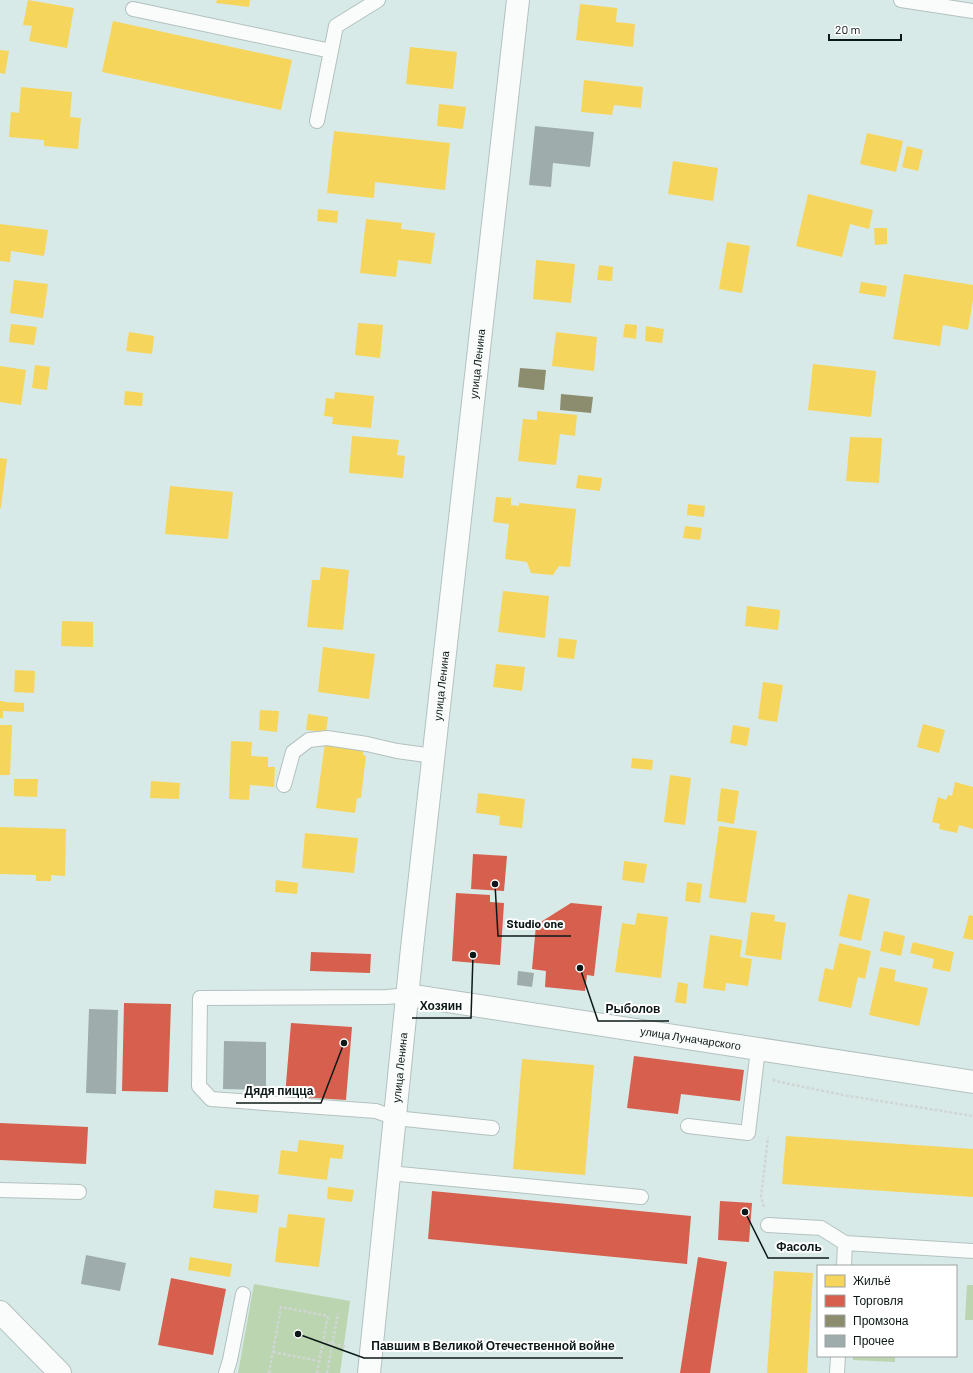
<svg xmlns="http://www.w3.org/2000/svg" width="973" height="1373" font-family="Barlow,sans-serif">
<rect width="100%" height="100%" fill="#d8eae7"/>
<path fill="#bad5af" d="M254 1284 350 1301 340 1373H238Z
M967 1285H973V1320H965Z
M853 1356H895V1362L853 1360Z"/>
<path fill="#f6d55c" d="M28 0 74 8 67 48 29 41 32 26 23 25Z
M217 0H250L249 7 216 3Z
M580 4 617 8 616 22 635 24 633 47 576 40Z
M113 21 292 60 281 110 102 72Z
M410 47 457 52 453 89 406 84Z
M0 50 9 51 5 74 0 73Z
M584 80 643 87 641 108 614 105 612 115 581 112Z
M21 87 72 92 70 117 81 118 78 149 44 146V140L9 137 11 112 19 113Z
M439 104 466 107 463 129 437 126Z
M334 131 450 143 445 190 375 182 374 198 327 193Z
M867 133 903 141 896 172 860 164Z
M907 146 923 150 918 171 902 167Z
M673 161 718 168 713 201 668 194Z
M808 194 873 210 869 229 850 224 842 257 796 246Z
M318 209 338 211 337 223 317 221Z
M366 219 402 223 401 229 435 233 431 264 398 260 396 277 360 273Z
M0 224 48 230 44 256 11 251 10 262 0 261Z
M874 228H887V244L875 245Z
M727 242 750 246 742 293 719 289Z
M536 260 575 264 571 303 533 299Z
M599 265 613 267 612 281 597 280Z
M904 274 973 285V300L968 330 943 325 940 346 893 339Z
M14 280 48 284 43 318 10 313Z
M861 282 887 286 885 297 859 293Z
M358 323 383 325 380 358 355 355Z
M11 324 37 327 34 345 9 342Z
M625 324 637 325 636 339 623 337Z
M646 326 664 329 662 343 645 341Z
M129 332 154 336 152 354 126 351Z
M556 332 597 337 594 371 552 366Z
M813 364 876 371 871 417 808 410Z
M35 365 50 367 47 390 32 388Z
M0 366 26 370 21 405 0 402Z
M125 391 143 393 142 406 124 405Z
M335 392 374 396 371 428 332 424 333 417 324 416 326 398 334 399Z
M537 411 577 415 575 436 560 434 556 465 518 461 523 419 537 420Z
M352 436 399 440 397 455 405 456 403 478 349 473Z
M850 437 882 438 879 483 846 481Z
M0 458 7 459 1 508H0Z
M578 475 602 478 600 491 576 488Z
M170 486 233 492 228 539 165 534Z
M496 497 511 498V505L519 506V503L576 509 570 567 559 566 553 575 531 573 527 562 505 559 509 524 493 522Z
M688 504 705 506 704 517 687 515Z
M685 526 702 528 700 540 683 538Z
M321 567 349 570 343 630 307 627 312 580H320Z
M503 591 549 596 545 638 498 632Z
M747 606 780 610 778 630 745 626Z
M62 621 93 622V647L61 646Z
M559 638 577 640 574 659 557 657Z
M323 647 375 654 369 699 318 692Z
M496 664 525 667 522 691 493 687Z
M15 670 35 671 34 693 14 692Z
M763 682 783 685 777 722 758 719Z
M0 701H3L4 702 24 703V712L3 711V718H0Z
M260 710 279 711 277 732 259 730Z
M308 714 328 717 326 732 306 730Z
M923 724 945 730 939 753 917 747Z
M0 725H12L10 775H0Z
M733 725 750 728 747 746 730 743Z
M231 741 252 742 251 756 268 757V767H275L274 787 250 785 249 800 229 799Z
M325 743 364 748 363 755 366 756 361 798H357L355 813 316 808Z
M632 758 653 760 652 770 631 768Z
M670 775 691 778 685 825 664 822Z
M14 779H38L37 797 14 796Z
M151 781 180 783 179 799 150 798Z
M955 782 973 787V829L959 825 957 833 939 829 940 824 932 822 938 797 946 800 948 795 952 796Z
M721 788 739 791 734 824 717 821Z
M478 793 525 799 522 828 499 825 500 816 476 813Z
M719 826 757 831 746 903 709 898Z
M0 827 66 829 65 876 51 875V881H36V875L0 874Z
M305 833 358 838 354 873 302 868Z
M624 861 647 864 644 883 622 880Z
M276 880 298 883 297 894 275 892Z
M687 882 702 884 700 903 685 901Z
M848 894 870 899 861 941 839 936Z
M751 912 775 915 774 921 786 923 781 960 745 955Z
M637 913 668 917 661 978 615 972 622 923 635 925Z
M969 915 973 916V940L963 938Z
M884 931 905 936 901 956 880 951Z
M710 935 742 940 740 957 752 959 748 986 726 983 725 991 703 988Z
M913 942 954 952 950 972 932 968 934 959 910 953Z
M839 943 871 951 865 979 858 977 851 1008 818 1001 825 968 833 970Z
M880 967 896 970 894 981 928 988 919 1026 869 1015Z
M678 982 688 984 686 1004 675 1002Z
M522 1059 594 1065 585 1175 513 1169Z
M786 1136 973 1149V1197L782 1184Z
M299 1140 344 1145 342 1159 330 1158 327 1180 278 1174 281 1150 297 1152Z
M328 1187 354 1190 352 1202 327 1199Z
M215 1190 259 1195 257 1213 213 1208Z
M288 1214 325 1218 319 1267 275 1262 279 1227 286 1228Z
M190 1257 232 1264 230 1277 188 1270Z
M774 1271 813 1273 807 1373H767Z"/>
<path fill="#d6604d" d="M473 854 507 856 504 891 471 889Z
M456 893 490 895V902L504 903 500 965 452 961Z
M571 903 602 906 594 976 587 975 585 991 545 987 546 971 532 969 536 925Z
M311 952 371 954 370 973 310 971Z
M124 1003 171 1004 168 1092 122 1091Z
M291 1023 352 1027 346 1100 285 1096Z
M634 1056 744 1070 740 1101 681 1094 678 1114 627 1108Z
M0 1123 88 1127 86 1164 0 1160Z
M432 1191 691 1216 687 1264 428 1239Z
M720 1201 752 1203 749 1242 718 1240Z
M698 1257 727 1262 710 1373H680Z
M171 1278 226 1289 213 1355 158 1345Z"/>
<path fill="#8c8c6e" d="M520 368 546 370 544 390 518 387Z
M561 394 593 397 591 413 560 410Z"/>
<path fill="#9eacac" d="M535 126 594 132 590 167 553 163 551 187 529 185Z
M518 971 534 973 532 987 517 985Z
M89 1009 118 1010 116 1094 86 1093Z
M224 1041 266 1042V1090L223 1089Z
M86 1255 126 1263 120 1291 81 1284Z"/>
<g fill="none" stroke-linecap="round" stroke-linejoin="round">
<g stroke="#b3c1bf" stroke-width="16">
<path id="service" d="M901 0 973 11
M133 9 331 51
M317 121 336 26 378 0
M284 785 293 752 309 740 327 738 367 744 397 751 434 756
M408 995 387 997 200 998 199 1086 211 1099 376 1111 395 1118 492 1128
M688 1126 748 1133 758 1049
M389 1173 641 1197
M0 1190 79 1192
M768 1225 821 1228 845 1243
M844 1266 845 1243 973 1251
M226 1373 230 1360 243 1294
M837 1373 838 1356"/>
</g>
<g stroke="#b3c1bf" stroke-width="24">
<g id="minor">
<path id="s1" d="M408 995 973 1082"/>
<path d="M0 1312 60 1373"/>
</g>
</g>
<g stroke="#b3c1bf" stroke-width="24">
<g id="secondary">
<path id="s2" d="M369 1373 412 948 518 0"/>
</g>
</g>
<path stroke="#d0d6d4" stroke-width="2.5" stroke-dasharray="3 2" stroke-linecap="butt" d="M773 1079 775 1081 843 1095 973 1116
M764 1207 761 1197 768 1137
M323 1342 348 1347
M273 1352 319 1361
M269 1373 281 1307 328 1316 317 1373
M327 1373 338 1313"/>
<use href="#service" stroke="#f9fcfb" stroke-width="14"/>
<use href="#minor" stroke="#f9fcfb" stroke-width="22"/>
<use href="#secondary" stroke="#f9fcfb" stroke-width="22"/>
</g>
<g text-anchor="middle" stroke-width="4" stroke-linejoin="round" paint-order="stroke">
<g font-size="11" fill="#0c1817" stroke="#fff">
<text dy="4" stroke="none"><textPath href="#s2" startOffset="1015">улица Ленина</textPath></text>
<text dy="4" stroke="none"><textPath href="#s2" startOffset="691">улица Ленина</textPath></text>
<text dy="4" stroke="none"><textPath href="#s1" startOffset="286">улица Луначарского</textPath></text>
<text dy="4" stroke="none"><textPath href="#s2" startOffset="307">улица Ленина</textPath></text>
</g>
</g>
<path fill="none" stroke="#0c1817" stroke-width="1.5" d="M495 884L498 936H571M473 955L471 1018H412M580 968L598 1021H669M344 1043L321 1103H236M745 1212L768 1258H829M298 1334L364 1358H623"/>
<g fill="#0c1817" stroke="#fff" stroke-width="1.5">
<circle cx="495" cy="884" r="4"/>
<circle cx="473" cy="955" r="4"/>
<circle cx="580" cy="968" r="4"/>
<circle cx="344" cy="1043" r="4"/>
<circle cx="745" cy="1212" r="4"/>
<circle cx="298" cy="1334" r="4"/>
</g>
<g font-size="12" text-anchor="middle" font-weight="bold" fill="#0c1817" stroke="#fff" stroke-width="4" stroke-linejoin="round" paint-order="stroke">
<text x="535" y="928">Studio one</text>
<text x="441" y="1010">Хозяин</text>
<text x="633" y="1013">Рыболов</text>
<text x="279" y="1095">Дядя пицца</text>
<text x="799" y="1251">Фасоль</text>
<text x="493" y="1350">Павшим в Великой Отечественной войне</text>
</g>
<rect x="817" y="1265" width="140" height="92" fill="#ffffff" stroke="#9ea3a2"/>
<rect x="825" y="1275" width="20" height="12" fill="#f6d55c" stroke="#9ea3a2"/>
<text x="853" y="1285" font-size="12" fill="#0c1817">Жильё</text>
<rect x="825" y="1295" width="20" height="12" fill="#d6604d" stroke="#9ea3a2"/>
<text x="853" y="1305" font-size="12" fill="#0c1817">Торговля</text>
<rect x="825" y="1315" width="20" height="12" fill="#8c8c6e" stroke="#9ea3a2"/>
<text x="853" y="1325" font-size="12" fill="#0c1817">Промзона</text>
<rect x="825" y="1335" width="20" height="12" fill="#9eacac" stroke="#9ea3a2"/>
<text x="853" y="1345" font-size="12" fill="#0c1817">Прочее</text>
<path d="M829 34v6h72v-6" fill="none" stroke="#0c1817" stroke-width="2"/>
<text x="835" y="34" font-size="12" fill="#0c1817" stroke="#ffffff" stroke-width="3" paint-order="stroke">20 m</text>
</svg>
